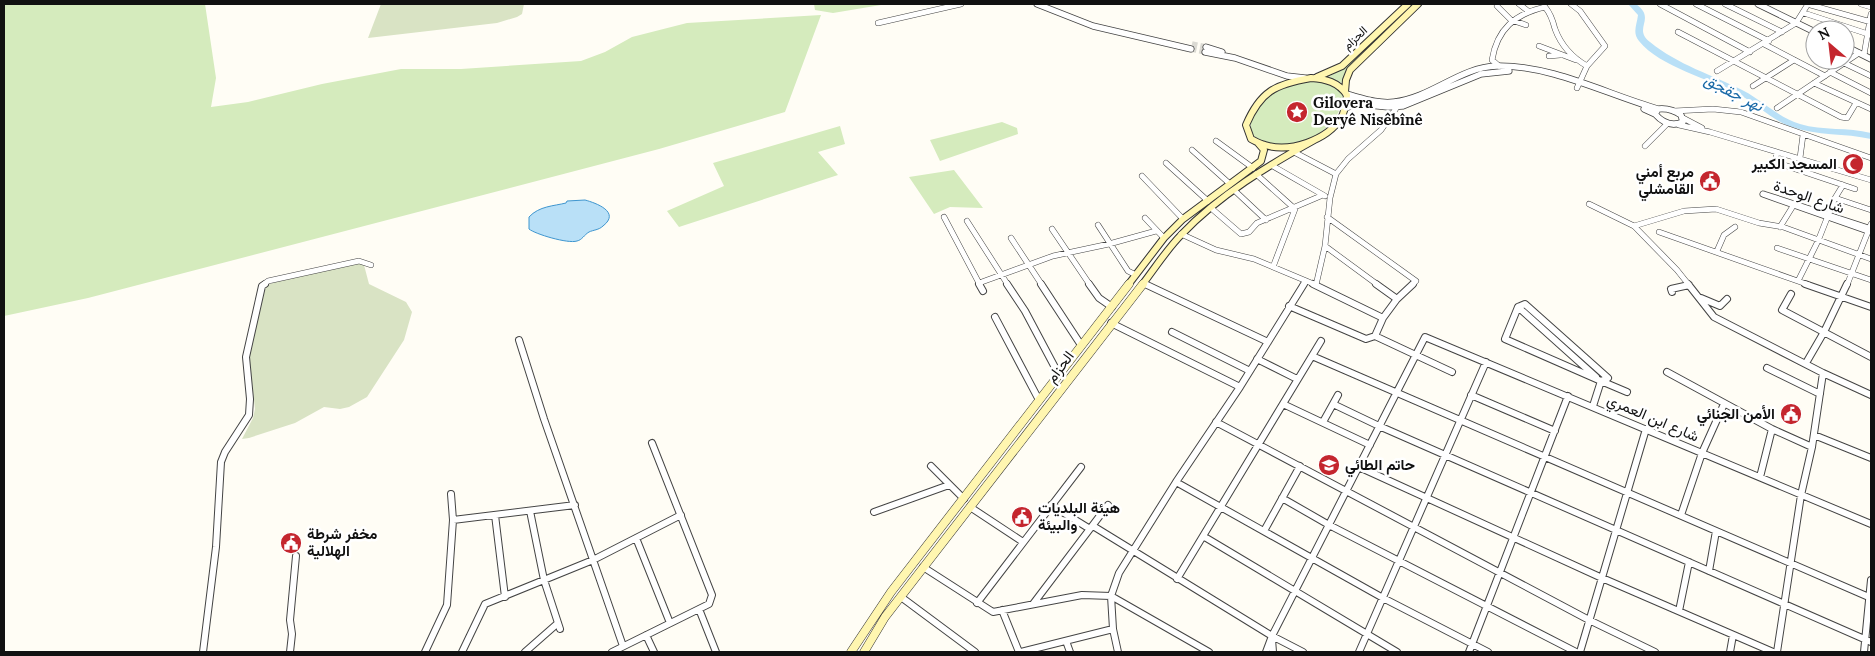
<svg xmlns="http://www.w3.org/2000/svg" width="1875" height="656" font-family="Lora,Vazirmatn,serif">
<rect width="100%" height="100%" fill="#fffdf5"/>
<path fill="#d5ebbd" d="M4 4H205L216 78 211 107 248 102 322 84 401 69H461L581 61 605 52 632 37 687 23 821 15 785 112 659 149 88 298 4 316Z
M814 4H887L833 13 815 10Z
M1412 4H1415L1346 70 1342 83 1328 77 1344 68Z
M1315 80 1334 86 1343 95C1342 133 1282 161 1254 136 1249 129 1250 124 1253 117 1263 91 1291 85 1315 80Z
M1002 122 1017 128 1018 134 940 161 930 140Z
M840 126 845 144 818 152 838 175 679 227 667 211 724 186 713 163Z
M954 170 983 208 950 207 934 214 909 177Z"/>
<path fill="#d9e3c4" d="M381 4H524L522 14 517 17 497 23 368 38Z
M360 263 364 265 369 284 406 302 412 312 404 340 367 397 349 407 340 409 324 407 295 423 249 438 242 439 253 418 255 409 249 356 266 286 275 282Z"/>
<path fill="#b9e0f7" stroke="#3f96cf" d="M585 200C596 203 621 212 603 226 599 230 593 230 589 232 584 235 582 240 577 241 568 244 535 234 529 229V217C539 206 554 206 566 203L567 201Z"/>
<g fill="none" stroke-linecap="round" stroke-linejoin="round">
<path fill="#b9e0f7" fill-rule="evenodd" d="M1628 4H1636C1657 19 1632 28 1650 42 1678 65 1713 75 1744 91 1763 101 1779 118 1800 124 1823 131 1848 127 1871 133V139C1845 133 1817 136 1792 127 1773 121 1758 105 1740 95 1710 79 1660 67 1639 41 1632 32 1637 25 1638 15Z"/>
<path stroke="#dbdad3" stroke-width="5.5" stroke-dasharray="5.5 3" stroke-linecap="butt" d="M1192 44 1206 47
M1191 49 1205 52"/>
<g stroke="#444" stroke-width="6">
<path id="minor-far1" d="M1519 4 1528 11
M1571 4 1580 11 1605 46 1587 66 1577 88
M1660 4 1750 52
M1696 4 1769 41
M1725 4 1782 32
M1807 4 1871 22
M1861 4 1871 7
M1497 6 1511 20 1526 25
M1804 13 1871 35
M878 23 961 4
M1678 32 1841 117 1847 118 1856 103
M1764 44 1825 76
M1539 46 1576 60
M1864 55 1871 14
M1549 56 1560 55
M1844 63 1871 76
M1499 66 1492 60C1497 29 1515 14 1545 7 1551 14 1553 21 1555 29 1561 45 1573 58 1587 66
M1717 71 1796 23 1808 4
M1830 72 1871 93
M1814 83 1871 109
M1753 86 1794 60
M1777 108 1859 53
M1674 111 1713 109 1741 112 1871 158
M1683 118 1702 128
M1679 125 1710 132 1871 180
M1216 141 1253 168
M1645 146 1667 124
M1192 150 1230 184
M1292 151 1336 174
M1777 152 1775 162 1855 189
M1800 158 1803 135
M1166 163 1208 201
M1271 165 1325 196
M1256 174 1295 209 1273 267
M1142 176 1183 219
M1234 190 1266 220
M1835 198 1871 210
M1589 204 1634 226 1684 211 1716 209 1759 223 1783 227 1871 259
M1211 208 1241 234 1249 232 1257 223 1323 195
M944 217 980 285
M1327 217 1416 281 1412 285
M1145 218 1164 238
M967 221 1008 285
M1098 225 1128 271 1136 275
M1634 226 1677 270 1689 285
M1780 227 1793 206
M1052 229 1090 285
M1659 232 1809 285
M1181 234 1216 250 1254 259 1316 285
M1011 238 1042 285
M1325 246 1378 285
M1777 248 1871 280
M1717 251 1724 235 1735 227
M1798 281 1818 241 1835 198 1843 185
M979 283 1053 256 1109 244 1156 231
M1143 283 1147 285
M263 285 268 281 359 261 371 265
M1303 285 1306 281
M1316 285 1325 246 1330 198 1336 174 1348 159 1381 130 1397 107
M1847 285 1871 224"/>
</g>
<g stroke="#444" stroke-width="8">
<path id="minor" d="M979 284 983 291
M1007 284 1025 311 1059 375
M1041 284 1081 345
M1089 284 1099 298 1112 307
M1145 284 1268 342
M1313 284 1383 318 1375 336 1452 372
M1376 284 1397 299
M1688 284 1714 317 1823 373 1871 395
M1805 284 1871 307
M1672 292 1671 289 1689 285
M1791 294 1782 310 1871 357
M1701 298 1720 306 1727 299
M1525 304 1608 378 1601 381 1505 339 1518 307Z
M1289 306 1366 339 1375 336
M1518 307 1596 377
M995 317 1039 400
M1383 318 1397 299 1413 284
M1111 323 1240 387
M1172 332 1250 371
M519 340 544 419 623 646
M1312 356 1871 598
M1257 359 1297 379
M1806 363 1824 332 1847 284
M1767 368 1820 394
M1667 372 1772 429 1812 447
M1601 381 1627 392
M1471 395 1555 431
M1283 404 1370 445
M1333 404 1379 426 1871 642
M1593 406 1601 381
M1216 422 1589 620 1655 652
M1323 422 1338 395
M1814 435 1871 458
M931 466 964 499
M1359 467 1602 578 1773 652
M1760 477 1772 429
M1176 482 1383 598 1488 652
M1282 498 1329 525 1576 652
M1051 505 1090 529
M970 507 1023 542
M530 511 544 580 560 629
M874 512 949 485
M495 515 505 597
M1681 515 1702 453 1724 404
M453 520 575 505
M1093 526 1272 636 1303 652
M1264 531 1300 466
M1203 536 1397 652
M636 538 670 623
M923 567 993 612 1082 595 1111 596 1209 652
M1709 571 1716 531
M1177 579 1321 341
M901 597 975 652
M977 603 1081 467
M1033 604 1108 505
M699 609 716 652
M1002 610 1019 652
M1679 611 1689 562
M646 635 654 652
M1272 639 1273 652
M1066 641 1070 652
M203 652 216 547 221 462 225 452 249 415 250 399 246 357 262 286 265 284
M290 652 292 634 290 620 296 556
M425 652 447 605 453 520 451 494
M462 652 485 604 593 560 681 515
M525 652 558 623
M612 652 709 604 712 595 652 443
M1021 652 1113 629
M1118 652 1113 629 1111 596 1119 573 1176 482 1240 387 1304 284
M1266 652 1272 636 1425 337 1871 524
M1359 652 1486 362
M1469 652 1568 396
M1580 652 1646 429
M1730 652 1733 635
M1777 652 1801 495 1812 447 1823 373
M1864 652 1871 580"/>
</g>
<g stroke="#444" stroke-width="7">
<path id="tertiary" d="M1037 4 1093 26 1191 49
M1758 4 1815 32
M1845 46 1871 59
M1206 47 1222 52
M1205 52 1235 58 1287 76 1305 78
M1346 94C1362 98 1378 104 1394 102 1431 98 1460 67 1497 66 1552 65 1606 94 1658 109
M1345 108 1359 104 1388 107 1403 106 1481 74 1509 71
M1644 109 1655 114
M1658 109C1667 108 1674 110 1681 115L1683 122C1672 127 1663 123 1655 114Z
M1871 229 1763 194 1871 232"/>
</g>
<g stroke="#333" stroke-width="8">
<path id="secondary-far1" d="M1317 77 1342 66 1408 4
M1311 78C1326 79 1338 82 1347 95 1346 102 1345 112 1341 118 1327 140 1290 153 1265 145 1260 144 1255 141 1251 139L1246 125C1260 92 1275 84 1311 78Z
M1345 92 1346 80 1350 70 1418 4
M1128 285 1164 238 1183 219 1261 161 1264 150 1258 143
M1142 285C1155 268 1167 249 1182 234 1219 195 1269 165 1316 139"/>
</g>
<g stroke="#333" stroke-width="9">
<path id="secondary" d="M851 652 891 592 1129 284
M864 652 885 617 1143 284"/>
</g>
<use href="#minor-far1" stroke="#fff" stroke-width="5"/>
<use href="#minor" stroke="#fff" stroke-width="6"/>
<use href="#tertiary" stroke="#fff" stroke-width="5.5"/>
<use href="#secondary-far1" stroke="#fff6b0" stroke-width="6"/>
<use href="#secondary" stroke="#fff6b0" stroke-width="8"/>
</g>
<defs>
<g id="sight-disc" transform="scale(1.125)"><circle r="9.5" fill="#c4262e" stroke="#fff"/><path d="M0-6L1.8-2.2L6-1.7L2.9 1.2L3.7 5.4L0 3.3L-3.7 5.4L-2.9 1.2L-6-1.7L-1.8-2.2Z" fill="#fff"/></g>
<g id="mosque-disc" transform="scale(1.125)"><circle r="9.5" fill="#c4262e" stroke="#fff"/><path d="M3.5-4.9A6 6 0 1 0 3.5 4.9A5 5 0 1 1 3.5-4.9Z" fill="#fff"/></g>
<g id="civic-disc" transform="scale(1.125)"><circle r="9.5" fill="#c4262e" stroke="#fff"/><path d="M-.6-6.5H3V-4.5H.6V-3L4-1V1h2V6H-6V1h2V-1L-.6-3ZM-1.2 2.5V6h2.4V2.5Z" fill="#fff"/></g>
<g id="school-disc" transform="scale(1.125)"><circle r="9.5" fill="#c4262e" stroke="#fff"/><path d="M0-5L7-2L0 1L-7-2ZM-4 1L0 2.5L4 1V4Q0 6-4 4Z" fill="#fff"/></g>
</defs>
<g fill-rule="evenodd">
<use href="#sight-disc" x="1297" y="112"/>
<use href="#mosque-disc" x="1853" y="164"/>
<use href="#civic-disc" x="1710" y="181"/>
<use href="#civic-disc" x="1791" y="414"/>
<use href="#school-disc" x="1329" y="465"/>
<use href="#civic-disc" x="1022" y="517"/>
<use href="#civic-disc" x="291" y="543"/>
</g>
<g text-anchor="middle" stroke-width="5" stroke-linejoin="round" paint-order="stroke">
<g font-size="12" fill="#111" stroke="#fff">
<text transform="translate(1355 38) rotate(-43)" y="4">الحزام</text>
</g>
<g font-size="15" font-weight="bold" fill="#111" stroke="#fff" text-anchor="start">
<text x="1313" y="108">Gilovera<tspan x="1313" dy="17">Deryê Nisêbînê</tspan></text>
<text x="1837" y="169" text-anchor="end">المسجد الكبير</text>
<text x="1694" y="177" text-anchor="end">مربع أمني<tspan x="1694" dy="17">القامشلي</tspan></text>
<text x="1775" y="419" text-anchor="end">الأمن الجنائي</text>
<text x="1345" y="470">حاتم الطائي</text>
<text x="1038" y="513">هيئة البلديات<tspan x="1038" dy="17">والبيئة</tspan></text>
<text x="307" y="539">مخفر شرطة<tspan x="307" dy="17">الهلالية</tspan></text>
</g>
<g font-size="15" fill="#111" stroke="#fff">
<text transform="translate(1809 197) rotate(19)" y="5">شارع الوحدة</text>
<text transform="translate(1060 367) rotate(-53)" y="5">الحزام</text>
<text transform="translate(1653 418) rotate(23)" y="5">شارع ابن العمري</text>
</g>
<g font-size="16" font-style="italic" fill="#1768a6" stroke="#fff">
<text transform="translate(1734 92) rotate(27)" y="6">نهر جقجق</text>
</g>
</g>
<rect width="1875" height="656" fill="none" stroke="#111111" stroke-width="10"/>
<g transform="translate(1830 45) rotate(332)"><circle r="24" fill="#ffffff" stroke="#a0a0a0"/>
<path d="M0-4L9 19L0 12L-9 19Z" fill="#c4262e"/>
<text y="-8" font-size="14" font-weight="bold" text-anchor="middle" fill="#111111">N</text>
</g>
</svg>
